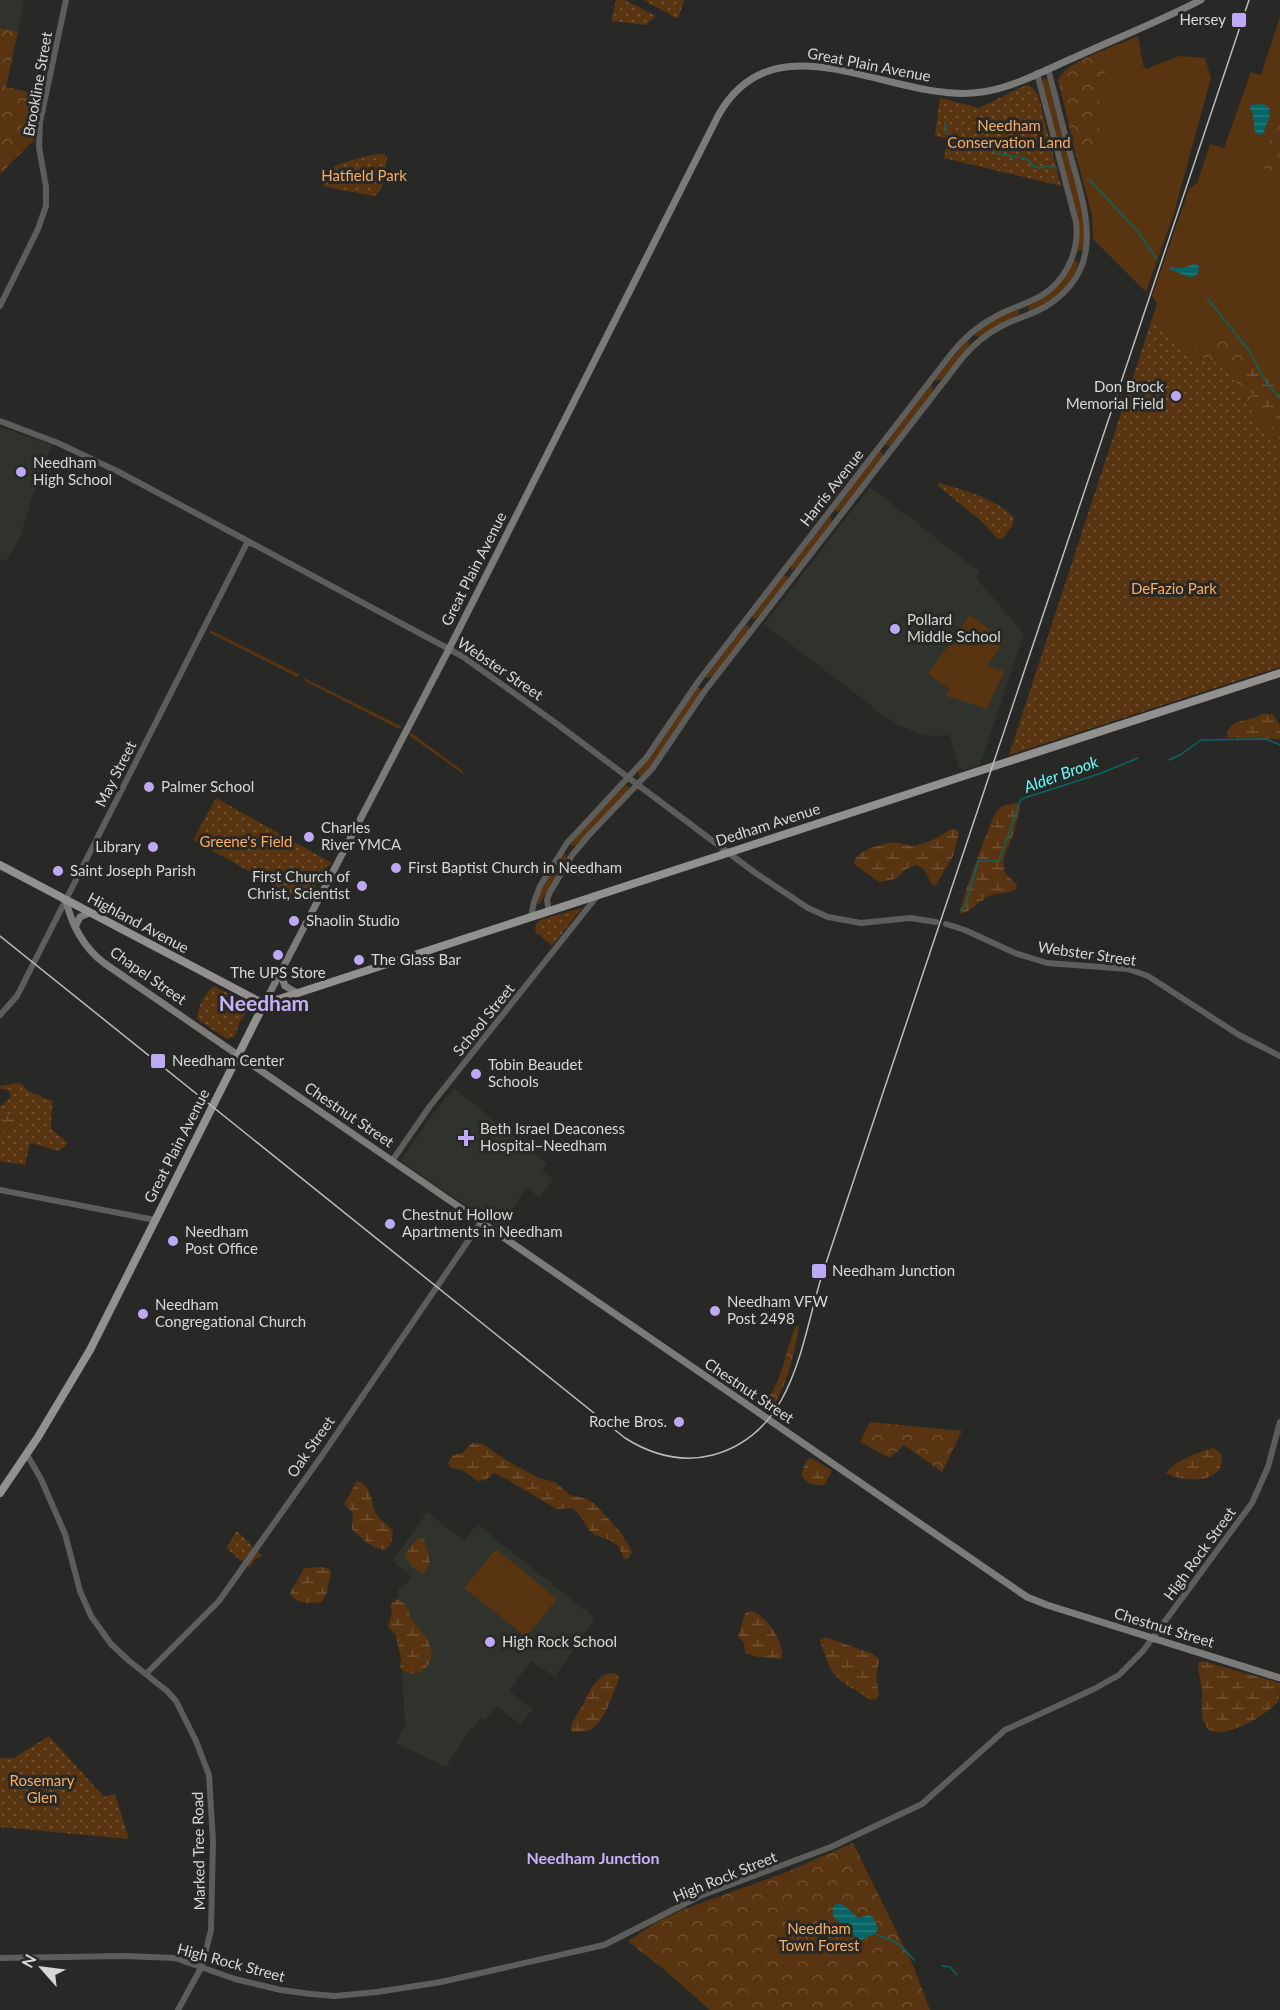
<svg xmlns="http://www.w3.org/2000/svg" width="1280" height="2010" font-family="Lato,sans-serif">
<defs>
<pattern id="forest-crowns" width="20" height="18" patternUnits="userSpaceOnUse" patternTransform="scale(1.5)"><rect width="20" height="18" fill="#593410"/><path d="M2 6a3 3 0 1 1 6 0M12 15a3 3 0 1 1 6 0" fill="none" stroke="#705132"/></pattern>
<pattern id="wetland-marsh" width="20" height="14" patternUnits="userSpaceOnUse" patternTransform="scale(1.5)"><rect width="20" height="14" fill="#593410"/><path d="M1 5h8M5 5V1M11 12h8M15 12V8" fill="none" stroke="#705132"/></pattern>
<pattern id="park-dots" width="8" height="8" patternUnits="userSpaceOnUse" patternTransform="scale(1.5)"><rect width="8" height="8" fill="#593410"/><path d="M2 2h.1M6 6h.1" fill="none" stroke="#705132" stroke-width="1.8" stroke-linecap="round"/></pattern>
<pattern id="water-rules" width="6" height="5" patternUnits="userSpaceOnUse" patternTransform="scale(1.5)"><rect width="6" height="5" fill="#066566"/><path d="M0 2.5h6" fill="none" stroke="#2a7a7b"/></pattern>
</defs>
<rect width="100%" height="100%" fill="#282926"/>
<path fill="#2f332b" d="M0 0H24L18 31 0 28Z
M0 427 52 445 31 500 21 535 6 561 0 560Z
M870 487 980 572 976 578 1024 634 980 765 964 770 959 767 949 735 933 736 919 733 895 724 764 624Z
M454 1088 547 1163 542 1170 554 1179 539 1197 527 1188 499 1228 401 1161 431 1116Z
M427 1512 464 1541 477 1524 590 1614 594 1620 555 1677 531 1661 509 1691 533 1709 520 1725 497 1706 485 1720 481 1718 467 1734 446 1767 396 1743 405 1726 398 1587 406 1584 411 1576 393 1561Z"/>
<path fill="#593410" d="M1280 17V441L1229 370 1220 364 1185 354 1152 319 1157 303 1152 296 1189 189 1197 183 1210 144 1224 148 1251 72 1261 75Z
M1138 36 1143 65 1146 69 1179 56 1205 58 1211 78 1174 213 1146 292 1093 239 1092 215 1072 140 1094 130 1076 63Z
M1045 78 1048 79 1083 212 1086 226 1084 249 1080 251 1077 250 1079 237 1042 81Z
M1075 260 1078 263C1073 285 1050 305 1029 311L1028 306 1038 301Z
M1016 309 1019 312 1018 316 981 337 975 336C981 323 1003 316 1016 309Z
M966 341 969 342V346L942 379 936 381 935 379Z
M930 385 932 386 933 391 891 446 885 445Z
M879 451 882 452 883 456 841 510 836 512 835 509Z
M829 517 831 518 832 522 797 568 792 570 790 567Z
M783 575 787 576 788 579 757 618 753 619V614Z
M970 615 1005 641 987 666 1004 671 987 709 946 696 949 689 928 674Z
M746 625 749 626V630L713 676 707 678 706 676Z
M210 630 298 674 299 676 297 677 210 633Z
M304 678 401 726V727L399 729 305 681Z
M698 687 702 690 653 764 642 777 639 776 638 771Z
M410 732 463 771V774L410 736Z
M626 785 631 788 577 845 572 846 571 844 584 826Z
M565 854 567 859 539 905 536 902 542 888 562 855Z
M496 1549 557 1599 526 1637 464 1588Z"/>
<path fill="url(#forest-crowns)" d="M0 28 18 31 6 87 41 95 34 140 0 174Z
M1120 43C1113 57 1104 70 1101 86 1094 118 1111 140 1078 162L1058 80C1065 63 1104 51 1120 43Z
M1280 118V160L1268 188 1265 187C1261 164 1268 137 1280 118Z
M1218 339C1237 338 1247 354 1258 367L1245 365C1237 384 1272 424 1280 441L1261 428 1229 370 1220 364 1191 354C1194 342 1207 340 1218 339Z
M796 1326H799C794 1357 787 1386 769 1413L764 1409 766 1406 764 1404C783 1382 785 1350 796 1326Z
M870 1422 962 1431 942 1472 904 1445 890 1458 860 1442Z
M853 1843 912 1963 930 2010H710L667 1972 628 1941 657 1922 682 1910 784 1873Z"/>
<path fill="url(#wetland-marsh)" d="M1248 364 1261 369 1280 393V441C1266 417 1250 397 1243 370Z
M1262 714H1272L1280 725V739L1227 738C1227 716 1251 723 1262 714Z
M1018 803 1020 809 1014 832 1003 860 1005 873 1017 885 1016 889C1009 894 998 892 989 896 978 901 971 912 960 914 959 907 991 818 997 811 1003 804 1009 804 1018 803Z
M952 829H956L959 833 953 856 936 885 933 886 923 868 916 865 906 869 895 879 879 882 855 865 854 862C857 850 887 841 899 843 906 844 910 847 917 845 930 843 940 835 952 829Z
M14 1115 19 1123 0 1133V1118L3 1116Z
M472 1443 483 1444 512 1464 539 1478 555 1482 570 1495 587 1499 595 1504 621 1533 629 1546 632 1552 628 1559H624L618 1546 610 1540 595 1535 589 1530 581 1517 573 1508 557 1509 497 1474 494 1473 486 1480 478 1481 462 1470 451 1468 448 1463 453 1455 462 1453Z
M1214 1448 1221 1454C1228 1484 1183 1483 1166 1473 1171 1463 1202 1450 1214 1448Z
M810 1458 822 1464 832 1471 825 1484C816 1488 805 1482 801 1475L806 1461Z
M357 1481C375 1486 369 1507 379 1518 383 1523 389 1525 393 1531L392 1541 386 1550C374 1550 360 1538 352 1529 352 1513 357 1516 344 1504Z
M421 1537 424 1540C429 1553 434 1564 422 1574L411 1565 405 1555 416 1540Z
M322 1567 330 1569 331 1572 327 1592 322 1602C310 1603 296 1605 290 1593L304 1568Z
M397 1599C408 1603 408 1613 413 1621 420 1630 428 1637 431 1648 436 1668 411 1683 400 1667L401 1660 396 1635 388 1627 392 1613 390 1605Z
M749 1611C765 1612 787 1645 781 1659L757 1657 745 1653 744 1643 738 1636 745 1614Z
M825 1637 873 1654 879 1660 876 1678 879 1694 877 1699C869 1701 866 1697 860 1693 829 1675 833 1674 820 1642V1639Z
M1202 1661 1280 1683C1280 1689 1280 1696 1278 1701 1270 1714 1216 1745 1206 1726 1199 1716 1203 1701 1202 1689 1201 1682 1199 1674 1198 1666V1663Z
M609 1673 617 1674 619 1678C614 1692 604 1723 590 1730 585 1732 577 1732 571 1732 571 1720 577 1716 582 1706 590 1692 593 1679 609 1673Z"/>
<path fill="url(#park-dots)" d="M616 0H625L656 16 646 25 611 21Z
M643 0H684L678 19Z
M1026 85 1030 86 1038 94 1061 186 944 158 948 139 935 136 940 98 979 108Z
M377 154H384L387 158C385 170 385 190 374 196L326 187 322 184C323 179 324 174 328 170 337 163 366 156 377 154Z
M1152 319 1185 354 1220 364 1229 370 1261 428 1280 441V667L1009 755Z
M939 483C965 491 996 498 1014 518L1012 526 1003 538 998 539 979 519 938 486Z
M216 798 332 863 325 868 308 900 303 901 193 840Z
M582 908 552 946 535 931 536 924 540 920Z
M214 986 247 1004V1012L239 1023 235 1036 227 1039 197 1019C198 1006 204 994 214 986Z
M20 1083 30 1092 52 1101 51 1129 68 1143 59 1151 30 1143 25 1165 0 1161V1133L19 1122 14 1115 3 1116 0 1118V1107L11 1097 9 1090 0 1089V1086Z
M237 1531 262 1556 254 1560 250 1568 226 1548Z
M49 1736 104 1797 115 1794 129 1839 0 1827V1758H14Z"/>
<path fill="url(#water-rules)" d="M1263 104 1269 107 1270 116 1263 134 1259 135 1255 132 1253 116 1250 107 1251 105Z
M1194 264 1198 265C1201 271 1197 276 1191 278L1169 269 1170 267 1183 268Z
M838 1903 845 1906 858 1918 868 1915 873 1917 878 1929 875 1934 861 1940 858 1939 833 1916V1907Z"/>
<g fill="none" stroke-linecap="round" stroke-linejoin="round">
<path stroke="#066566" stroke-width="1.5" d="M945 123 946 132 958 143 980 139 995 153 1027 159 1033 166 1040 168 1046 166 1057 168
M1089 179 1138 232 1156 258
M1207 298 1250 352 1267 384 1280 398
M1169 760 1180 755 1201 740 1266 739 1280 745
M960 910 966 905 978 861H999L1021 799 1099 774 1138 758
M875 1934C881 1938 885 1937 890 1939 900 1944 907 1952 914 1960
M942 1966 950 1967 957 1975"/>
<path stroke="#5d5d5c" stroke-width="6" d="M0 306 38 229 46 206V187L39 147 40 122 66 0
M0 421 58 443 119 472 462 656 557 724 754 872 808 908 828 917 861 923 910 918 936 922
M549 912 547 900 550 892 573 854 589 835 652 769 704 692 960 361C973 344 990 331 1010 322 1024 316 1039 312 1051 303 1106 265 1085 209 1071 157 1063 128 1056 98 1048 69
M531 917 534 902 540 886 567 843 646 758 700 679 951 354C963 339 976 327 993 318 1006 310 1021 306 1035 299 1064 285 1080 253 1076 222L1037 73
M946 924 965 930 1015 953 1047 963 1128 969 1148 976 1239 1035 1280 1056
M0 1015 17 996 248 541
M392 1161 430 1106 598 895
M0 1190 155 1220
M26 1453 41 1479 65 1534 80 1591 91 1616 111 1644 128 1660 167 1691 176 1701 196 1741 209 1775 213 1841 211 1930 202 1966 178 2010
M146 1674 219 1601 323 1454 481 1222
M0 1958 125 1956 175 1958 235 1979 281 1990 311 1994 335 1996 377 1992 441 1982 604 1945 700 1896 831 1847 922 1804 1005 1730 1094 1689 1119 1675 1143 1651 1252 1503 1268 1467 1280 1422"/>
<path stroke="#7b7b79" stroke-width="7" d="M66 900C71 924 84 948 104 963L1027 1597 1047 1605 1280 1678
M75 927 80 917 89 913
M280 972 285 986 297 993
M264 1004 449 649 718 116C776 11 895 106 982 92 1016 87 1049 68 1080 55 1120 37 1162 20 1201 0"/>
<path stroke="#92918f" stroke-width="8" d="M0 865 264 1004
M264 1004 1280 673
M0 1493 38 1437 90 1350 264 1004"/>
<path stroke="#bcbdbb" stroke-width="1.5" d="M0 936 625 1438C652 1455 682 1463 713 1455 796 1432 801 1340 823 1272L1249 0"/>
</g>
<g fill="#bea9f4" stroke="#282926" stroke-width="2">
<rect x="1231" y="12" width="16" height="16" rx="3"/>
<circle cx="1176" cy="396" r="6"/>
<circle cx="21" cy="472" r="6"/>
<circle cx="895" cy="629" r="6"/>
<circle cx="149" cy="787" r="6"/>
<circle cx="309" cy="837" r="6"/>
<circle cx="153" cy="847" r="6"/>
<circle cx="396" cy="868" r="6"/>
<circle cx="58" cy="871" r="6"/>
<circle cx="362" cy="886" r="6"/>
<circle cx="294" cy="921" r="6"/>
<circle cx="278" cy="955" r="6"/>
<circle cx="359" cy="960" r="6"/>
<rect x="150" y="1053" width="16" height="16" rx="3"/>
<circle cx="476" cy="1074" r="6"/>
<path d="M463 1129h6v6h6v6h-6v6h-6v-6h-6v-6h6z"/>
<circle cx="390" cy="1224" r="6"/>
<circle cx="173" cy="1241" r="6"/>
<rect x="811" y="1263" width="16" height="16" rx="3"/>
<circle cx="715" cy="1311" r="6"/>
<circle cx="143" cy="1314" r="6"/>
<circle cx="679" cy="1422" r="6"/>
<circle cx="490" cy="1642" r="6"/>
</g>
<g text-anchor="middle" stroke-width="6" stroke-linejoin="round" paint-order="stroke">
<g font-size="15" fill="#d7d8d6" stroke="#282926" text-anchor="start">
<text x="1226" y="25" text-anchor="end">Hersey</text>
<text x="1164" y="392" text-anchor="end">Don Brock<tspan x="1164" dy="17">Memorial Field</tspan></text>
<text x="33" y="468">Needham<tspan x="33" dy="17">High School</tspan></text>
<text x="907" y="625">Pollard<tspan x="907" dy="17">Middle School</tspan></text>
<text x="161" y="792">Palmer School</text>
<text x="321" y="833">Charles<tspan x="321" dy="17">River YMCA</tspan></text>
<text x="141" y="852" text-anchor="end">Library</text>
<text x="408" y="873">First Baptist Church in Needham</text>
<text x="70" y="876">Saint Joseph Parish</text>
<text x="350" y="882" text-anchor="end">First Church of<tspan x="350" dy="17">Christ, Scientist</tspan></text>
<text x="306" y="926">Shaolin Studio</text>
<text x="371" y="965">The Glass Bar</text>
<text x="278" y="978" text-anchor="middle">The UPS Store</text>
<text x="172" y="1066">Needham Center</text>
<text x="488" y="1070">Tobin Beaudet<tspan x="488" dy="17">Schools</tspan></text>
<text x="480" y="1134">Beth Israel Deaconess<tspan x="480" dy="17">Hospital–Needham</tspan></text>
<text x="402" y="1220">Chestnut Hollow<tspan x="402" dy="17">Apartments in Needham</tspan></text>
<text x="185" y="1237">Needham<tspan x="185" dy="17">Post Office</tspan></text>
<text x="832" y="1276">Needham Junction</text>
<text x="727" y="1307">Needham VFW<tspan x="727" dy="17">Post 2498</tspan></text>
<text x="155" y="1310">Needham<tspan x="155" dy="17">Congregational Church</tspan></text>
<text x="667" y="1427" text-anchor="end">Roche Bros.</text>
<text x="502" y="1647">High Rock School</text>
</g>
<g font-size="15" fill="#d7d8d6" stroke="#282926">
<text transform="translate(869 65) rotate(11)" y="5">Great Plain Avenue</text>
<text transform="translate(38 84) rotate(-80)" y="5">Brookline Street</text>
<text transform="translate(832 488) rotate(-52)" y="5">Harris Avenue</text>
<text transform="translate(474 569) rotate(-63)" y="5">Great Plain Avenue</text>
<text transform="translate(500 669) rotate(34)" y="5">Webster Street</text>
<text transform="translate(116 774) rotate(-63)" y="5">May Street</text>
<text transform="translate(768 825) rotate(-18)" y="5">Dedham Avenue</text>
<text transform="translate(138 923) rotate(28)" y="5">Highland Avenue</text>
<text transform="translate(1087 954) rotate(8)" y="5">Webster Street</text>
<text transform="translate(148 976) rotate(35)" y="5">Chapel Street</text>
<text transform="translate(484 1020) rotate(-51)" y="5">School Street</text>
<text transform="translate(349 1115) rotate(34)" y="5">Chestnut Street</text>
<text transform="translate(177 1146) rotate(-63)" y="5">Great Plain Avenue</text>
<text transform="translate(749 1391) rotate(34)" y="5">Chestnut Street</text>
<text transform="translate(311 1447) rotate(-55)" y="5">Oak Street</text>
<text transform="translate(1200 1554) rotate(-54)" y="5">High Rock Street</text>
<text transform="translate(1164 1628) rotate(17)" y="5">Chestnut Street</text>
<text transform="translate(199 1851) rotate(-91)" y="5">Marked Tree Road</text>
<text transform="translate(725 1877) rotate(-22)" y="5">High Rock Street</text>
<text transform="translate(231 1963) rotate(15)" y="5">High Rock Street</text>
</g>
<g font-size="15" fill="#f8ab64" stroke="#282926">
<text x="1009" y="131">Needham<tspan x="1009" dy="17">Conservation Land</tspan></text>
<text x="364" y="181">Hatfield Park</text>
<text x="1174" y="594">DeFazio Park</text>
<text x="246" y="847">Greene's Field</text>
<text x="42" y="1786">Rosemary<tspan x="42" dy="17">Glen</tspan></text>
<text x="819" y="1934">Needham<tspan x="819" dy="17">Town Forest</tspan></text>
</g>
<g font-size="16" font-style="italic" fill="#66fcfd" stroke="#282926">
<text transform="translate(1061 774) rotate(-20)" y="6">Alder Brook</text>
</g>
<g font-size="16" font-weight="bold" fill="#c5b1f7" stroke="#282926">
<text x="593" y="1864">Needham Junction</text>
</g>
<g font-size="21" font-weight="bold" fill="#c5b1f7" stroke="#282926">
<text x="264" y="1011">Needham</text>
</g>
</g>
<g transform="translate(42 1968) rotate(298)" stroke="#282926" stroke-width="4.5" paint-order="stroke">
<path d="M0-4.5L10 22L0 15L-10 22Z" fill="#d7d8d6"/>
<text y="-9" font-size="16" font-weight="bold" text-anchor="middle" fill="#d7d8d6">N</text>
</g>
</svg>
